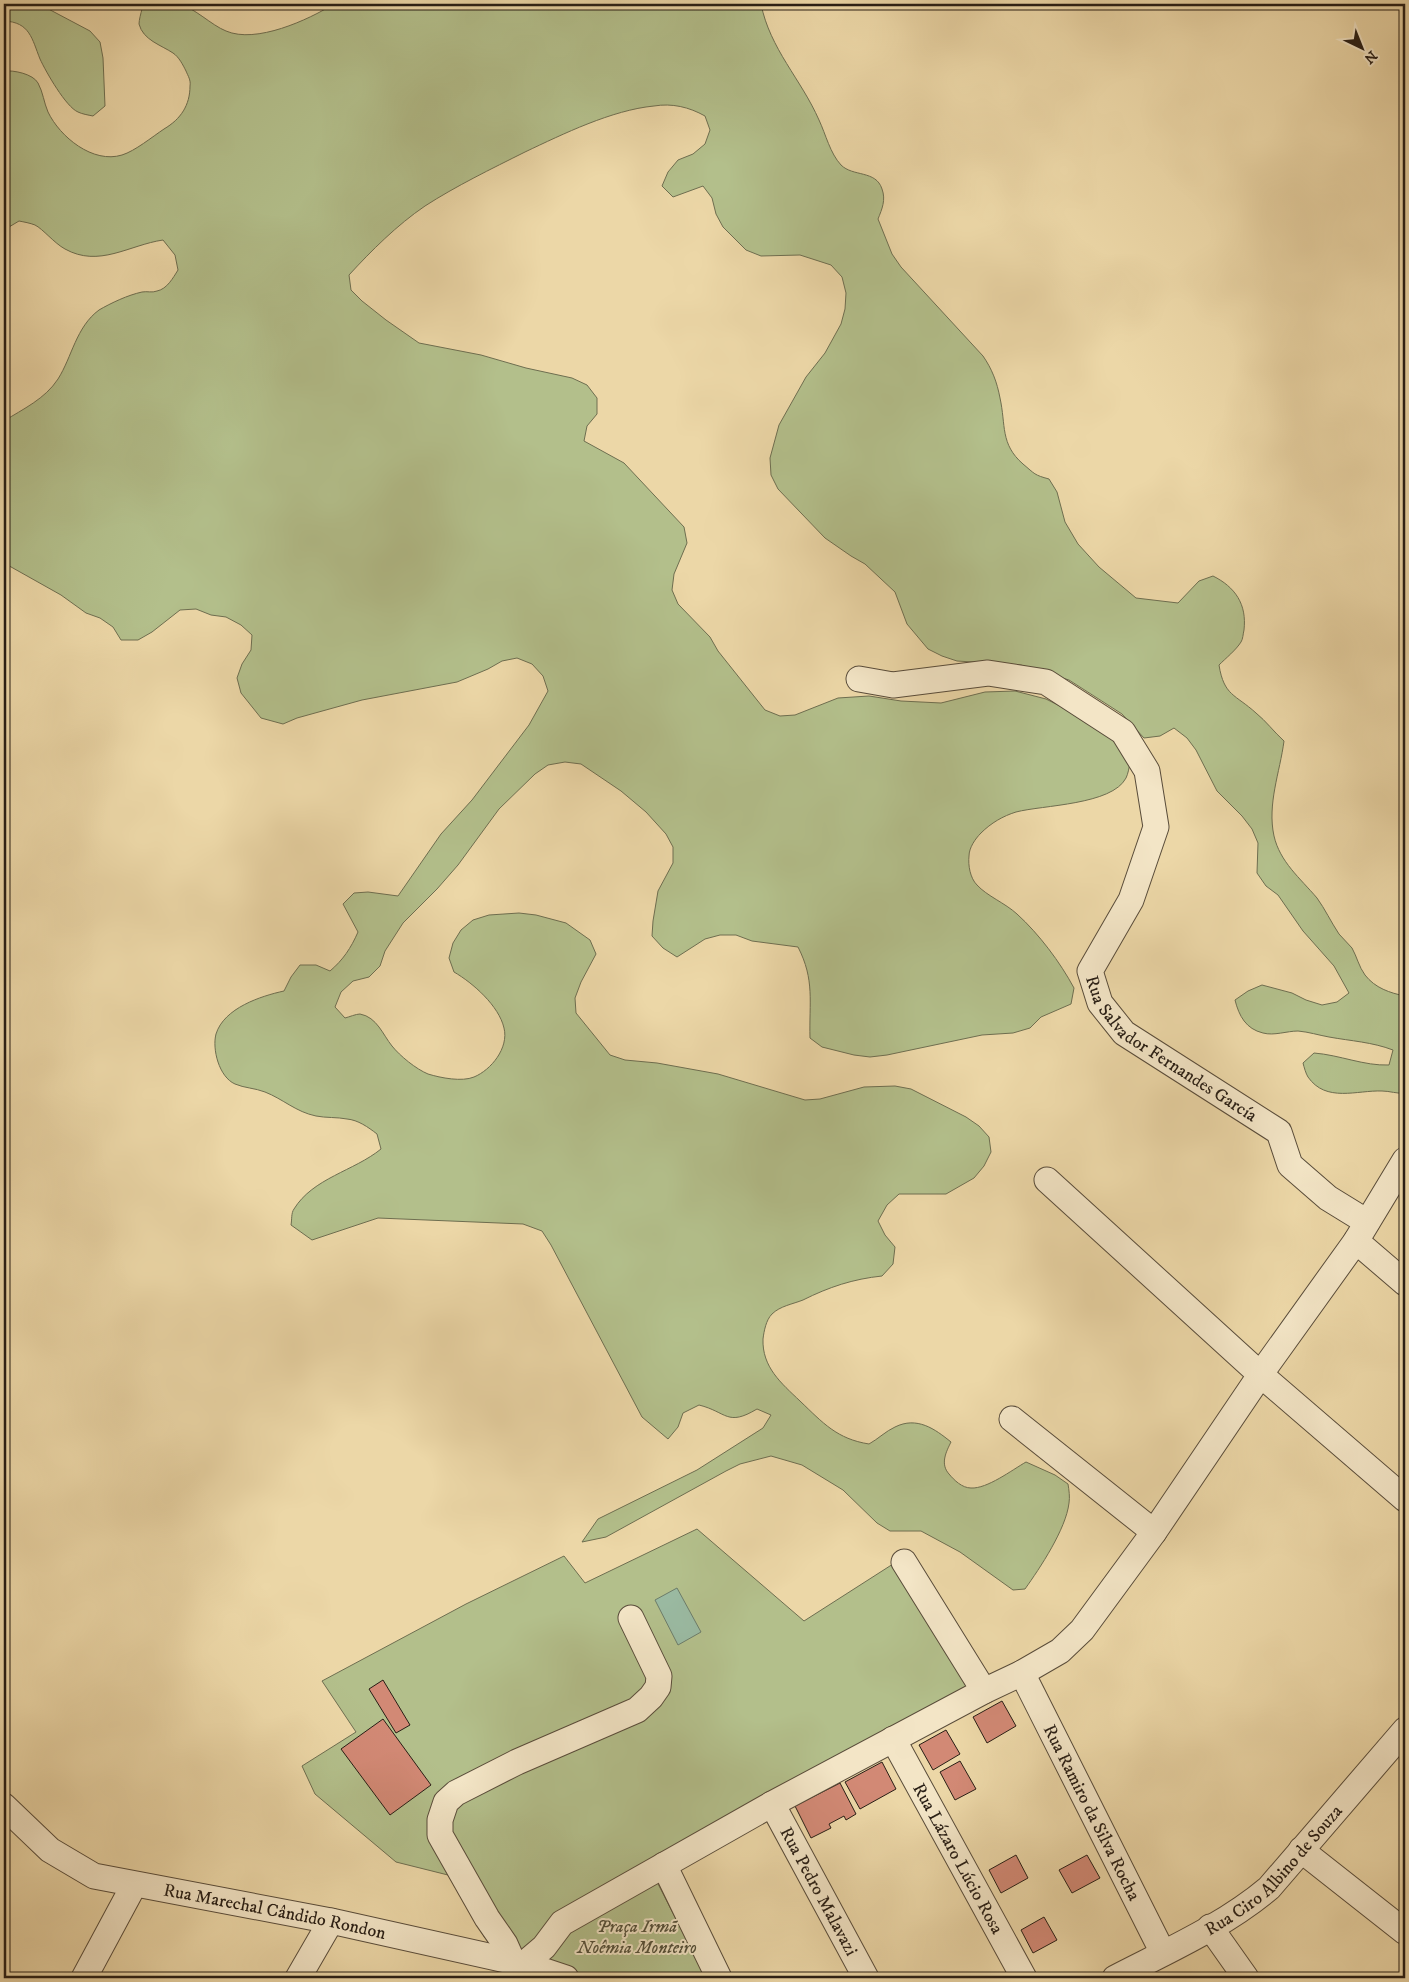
<svg xmlns="http://www.w3.org/2000/svg" width="1409" height="1982" font-family="'IM FELL DW Pica',serif">
<rect width="100%" height="100%" fill="#ecd7a7"/>
<filter id="stains"><feTurbulence type="fractalNoise" baseFrequency=".004" numOctaves="4"/><feColorMatrix values="0 0 0 0 .2 0 0 0 0 .09 0 0 0 0 .02 0 0 0 .5 -.17"/></filter>
<radialGradient id="worn" r=".72"><stop offset=".6" stop-color="#630" stop-opacity="0"/><stop offset="1" stop-color="#630" stop-opacity=".3"/></radialGradient>
<path fill="#b3bf8b" stroke="#6e6e50" d="M4 4H39L90 31 100 42 103 58 105 106 93 116C88 115 82 114 78 112 66 107 46 72 40 59 32 39 30 22 4 21Z
M149 4C158 4 170 2 179 4 195 8 211 25 226 31 256 44 308 20 334 4H761C770 49 801 79 819 120 826 135 830 153 841 165 853 177 876 170 882 189 886 200 882 209 878 219L892 254 901 267 983 356C992 369 997 382 1000 398 1006 425 1000 444 1023 464 1035 474 1034 475 1049 479L1057 492 1065 522 1078 544 1099 567 1136 598 1178 603 1199 581 1213 576C1235 587 1247 604 1244 630 1243 634 1243 639 1241 642 1236 650 1226 658 1219 665 1224 696 1235 694 1256 713 1266 721 1274 732 1284 741 1280 772 1267 804 1274 836 1280 862 1300 878 1317 898 1325 909 1331 922 1339 934 1343 939 1348 943 1352 948 1357 957 1359 967 1365 975 1375 988 1390 993 1405 996V1093C1397 1094 1390 1091 1382 1091 1357 1090 1326 1103 1308 1077 1306 1074 1304 1067 1303 1063L1314 1053C1340 1055 1364 1066 1389 1065L1393 1050C1372 1042 1351 1041 1329 1037 1318 1035 1309 1032 1298 1031 1287 1031 1274 1036 1263 1033 1246 1029 1239 1016 1235 1000L1248 991 1262 985 1292 993 1306 1000 1322 1005 1337 1002 1349 993 1334 966 1303 931 1278 895 1266 886 1257 873 1258 843 1252 829 1242 816 1217 791 1196 750 1187 738 1174 728 1160 736 1144 738 1122 714 1069 680 1021 665 957 661 942 656 928 649 907 624 895 592 865 564 851 556 825 538 778 489 771 475 770 458 779 425 806 377 825 353 841 324 845 309 846 293 842 277 831 265 800 255 761 256 746 250 723 227 716 214 712 198 703 186 673 197 662 186 668 172 678 160 693 154 705 144 710 130 705 116C689 107 672 103 654 106 612 110 563 134 525 152 491 169 456 186 425 206 397 225 371 251 349 275L351 290 362 301 386 320 419 343 481 355 526 368 572 378 587 385 597 398V414L587 426 584 441 624 463 684 527 687 543 674 574 672 590 678 604 710 637 718 651 765 710 780 716 795 715 838 698 869 696 901 701 941 703 985 692 1015 691 1046 699 1060 706 1111 739 1122 750 1130 763C1129 768 1128 774 1126 778 1112 805 1043 805 1016 812 1003 816 991 823 981 833 975 839 969 848 969 856 968 865 970 878 977 885 987 896 1005 903 1017 914 1039 934 1060 962 1074 988L1071 1004 1041 1017 1030 1028 1013 1033 982 1035 887 1055 870 1057 854 1055 822 1047 810 1038C809 1002 815 980 798 947L752 941 736 935H720L705 939 677 957 663 948 652 936 653 921 658 891 673 863V847L666 834 646 812 621 791 581 764 565 762 548 765 535 774 499 809 458 865 437 889 403 923 385 951 380 966 369 977 353 981 341 992 335 1007 345 1018C349 1017 356 1014 360 1014 377 1017 383 1035 392 1046 400 1056 416 1069 428 1074 441 1078 462 1082 474 1077 491 1070 509 1048 504 1028 499 1006 473 983 454 972L449 958 453 943 461 930 473 920 489 915 519 913 536 915 566 923 590 940 596 954 581 982 575 998 576 1013 610 1055 625 1060 657 1063 718 1074 805 1100 820 1099 864 1087 895 1086 911 1089 966 1117 979 1126 989 1137 991 1152 984 1166 974 1178 946 1194H899L887 1205 878 1221 885 1235 895 1247 893 1264 882 1276C853 1279 829 1287 803 1300 793 1304 780 1306 772 1314 766 1320 764 1331 763 1339 762 1367 781 1383 800 1401 823 1423 837 1439 869 1444 878 1439 886 1431 895 1427 917 1416 935 1429 951 1442 946 1452 940 1464 949 1474 954 1480 962 1488 971 1488 987 1489 1012 1470 1026 1462L1055 1475 1068 1484C1069 1490 1070 1497 1069 1503 1066 1529 1040 1568 1025 1589L1013 1590 960 1552 921 1531H890L877 1523 843 1490 802 1465 771 1456 740 1464 726 1471 606 1537 582 1542 598 1519 697 1470 763 1428 771 1415 757 1409C727 1427 727 1412 699 1405L683 1413 678 1427 668 1439 642 1417 551 1245 542 1231 523 1224 378 1218 312 1240 291 1225C292 1220 291 1213 294 1209 313 1178 354 1171 381 1149L377 1134C368 1127 358 1120 347 1119 337 1117 326 1118 316 1116 296 1112 283 1099 265 1092 255 1088 244 1088 235 1084 219 1077 212 1049 216 1034 224 1008 261 996 284 991L291 977 300 965H316L330 971C343 960 351 948 358 932L343 904 354 893 368 892 398 896 441 834 472 800 529 725 548 691 543 676 532 664 517 658 502 661 488 669 457 682 362 700 297 718 283 724 261 718 241 693 237 678 242 664 251 650 252 635 241 625 226 617 211 615 196 609 180 610 152 632 138 640H121L113 627 100 618 86 613 61 595 4 563V421C23 409 45 399 58 379 72 357 76 327 99 310 111 303 128 295 142 292 147 291 152 293 157 291 167 289 173 278 178 270L175 255 163 240C129 245 99 268 65 249 54 243 43 229 35 225 30 223 24 222 19 221L4 230V71C14 70 33 74 38 83 43 92 44 103 48 112 60 137 93 164 122 155 135 151 152 137 164 129 181 119 190 105 190 86 191 80 188 76 186 71 183 65 179 57 173 53 161 45 143 40 139 24 139 20 141 13 142 9Z
M697 1529 804 1621 893 1564 969 1685 526 1953 491 1943 485 1938 448 1875 396 1862 315 1794 302 1766 356 1732 322 1681 466 1604 564 1556 585 1583Z
M654 1876 706 1978H582L550 1968 548 1962 559 1940Z"/>
<path fill="#9abaa2" stroke="#6c7c6a" d="M677 1588 701 1632 678 1645 655 1600Z"/>
<path fill="#d28975" stroke="#281e15" d="M383 1680 410 1725 396 1733 369 1689Z
M1002 1701 1016 1726 987 1743 973 1717Z
M383 1719 431 1785 390 1815 341 1749Z
M946 1730 960 1754 933 1770 919 1745Z
M960 1761 976 1789 955 1800 940 1772Z
M882 1762 896 1789 860 1809 845 1782Z
M840 1783 856 1814 846 1820 844 1816 829 1824 831 1828 811 1838 795 1806Z
M1016 1855 1028 1878 1001 1893 989 1870Z
M1087 1855 1100 1878 1072 1893 1059 1870Z
M1044 1917 1057 1940 1033 1953 1021 1930Z"/>
<g fill="none" stroke-linecap="round" stroke-linejoin="round">
<g stroke="#594c3a" stroke-width="27">
<g id="minor">
<path id="s1" d="M859 679 893 685 988 673 1046 682 1123 732 1147 771 1156 827 1131 900 1090 971 1100 1003 1124 1033 1279 1132 1290 1165 1328 1198 1367 1222"/>
<path d="M1047 1180 1261 1375 1405 1499"/>
<path d="M1356 1241 1405 1283"/>
<path d="M1012 1419 1154 1532"/>
<path d="M904 1562 984 1691"/>
<path id="s2" d="M1022 1673 1163 1953"/>
<path id="s3" d="M893 1739 1024 1978"/>
<path id="s4" d="M772 1804 866 1978"/>
<path id="s5" d="M4 1806 50 1850 94 1876 331 1921 524 1964 566 1978"/>
<path d="M1301 1850 1405 1932"/>
<path d="M664 1865 719 1978"/>
<path d="M1210 1927 1246 1978"/>
<path d="M513 1962 505 1944 487 1918 440 1835V1820L446 1802 456 1793 517 1762 637 1710 651 1697 658 1687 659 1676 631 1618"/>
<path d="M84 1978 134 1885"/>
<path d="M298 1978 331 1921"/>
<path d="M515 1978 524 1964 544 1947 562 1923 772 1804 984 1691 1022 1673 1060 1651 1082 1630 1154 1532 1267 1365 1356 1241 1405 1160"/>
<path id="s6" d="M1115 1978C1167 1951 1224 1926 1269 1888L1405 1730"/>
</g>
</g>
<use href="#minor" stroke="#f3e5c6" stroke-width="25"/>
</g>
<g text-anchor="middle" stroke-width="4" stroke-linejoin="round" paint-order="stroke">
<g font-size="18" fill="#281e15" stroke="#f3e5c6">
<text dy="6" stroke="none"><textPath href="#s1" startOffset="659">Rua Salvador Fernandes García</textPath></text>
<text dy="6" stroke="none"><textPath href="#s2" startOffset="156">Rua Ramiro da Silva Rocha</textPath></text>
<text dy="6" stroke="none"><textPath href="#s3" startOffset="136">Rua Lázaro Lúcio Rosa</textPath></text>
<text dy="6" stroke="none"><textPath href="#s6" startOffset="194">Rua Ciro Albino de Souza</textPath></text>
<text dy="6" stroke="none"><textPath href="#s4" startOffset="99">Rua Pedro Malavazi</textPath></text>
<text dy="6" stroke="none"><textPath href="#s5" startOffset="299">Rua Marechal Cândido Rondon</textPath></text>
</g>
<g font-size="18" font-style="italic" fill="#524e38" stroke="#f3e5c6">
<text x="637" y="1932">Praça Irmã<tspan x="637" dy="21">Noêmia Monteiro</tspan></text>
</g>
</g>
<rect width="1409" height="1982" fill="none" stroke="#ecd7a7" stroke-width="20"/>
<rect x="5" y="5" width="1399" height="1972" fill="none" stroke="#281e15" stroke-width="2.5"/>
<rect x="10" y="10" width="1389" height="1962" fill="none" stroke="#281e15"/>
<g transform="translate(1362 48) rotate(137)" stroke="#f3e5c6" stroke-width="4" paint-order="stroke">
<path d="M0-4L9 19L0 12L-9 19Z" fill="#281e15"/>
<text y="-8" font-size="14" font-weight="bold" text-anchor="middle" fill="#281e15">N</text>
</g>
<rect width="100%" height="100%" filter="url(#stains)"/>
<rect width="100%" height="100%" fill="url(#worn)"/>
</svg>
